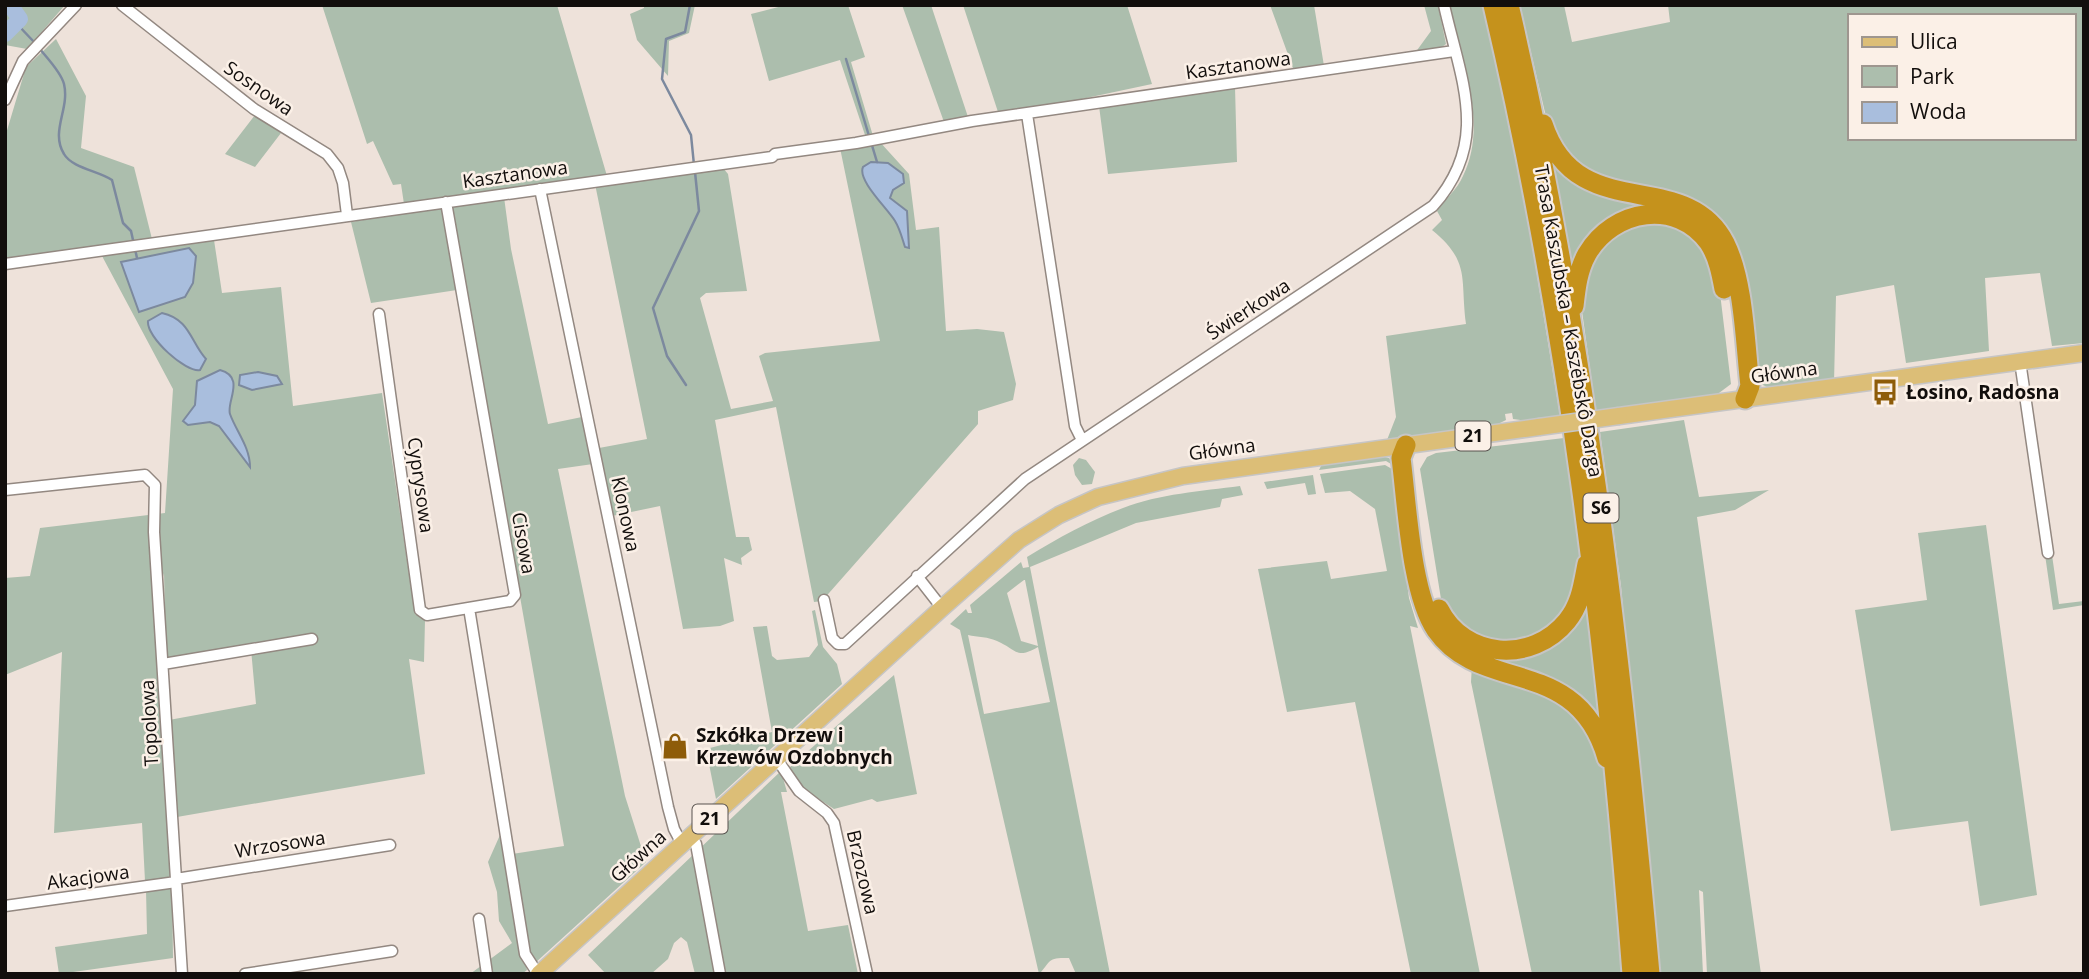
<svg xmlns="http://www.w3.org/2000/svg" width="2089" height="979" font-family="'Open Sans',sans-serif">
<rect width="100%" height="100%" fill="#eee2da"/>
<path fill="#acbead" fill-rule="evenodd" d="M5 5H65L27 49 5 45Z
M322 5H557L607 176 404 204 401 184 393 185 373 141 367 144Z
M644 5H695L689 33 669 41 668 76 637 40 630 14 644 8Z
M786 5H848L865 57 851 62 873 136 866 138 840 60 769 81 751 14Z
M902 5H931L968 117 944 122Z
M963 5H1127L1152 84 1058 104 998 112Z
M1270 5H1314L1324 66 1294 71Z
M1424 5H1438L1446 44 1439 49 1415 53 1431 31Z
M1449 5H1483L1525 202 1560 416 1527 421 1513 419 1512 413 1505 414 1506 420 1496 425 1387 440 1396 417 1386 336 1466 324C1460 278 1471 262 1432 230L1442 220 1437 211C1445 199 1457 190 1463 176 1489 123 1461 59 1449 5Z
M1520 5H1564L1572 42 1670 22 1668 5H2084V343L2052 346 2040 273 1985 278 1989 351 1906 363 1894 285 1836 296 1834 383 1769 388 1757 382 1733 248 1598 181 1550 134ZM1849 16H2073V138H1849Z
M56 39 86 96 81 148 134 167 152 239 5 260V137L26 67Z
M1235 87 1237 162 1108 174 1099 106Z
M255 115 281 133 255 167 225 154Z
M879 141 909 174 916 230 939 227 946 331 977 329 1004 332 1016 384 1013 400 978 411V424L822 601 814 602 776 407 715 420 736 537H749L752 550 741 558 742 565 724 558 734 621 720 626 683 629 660 506 612 516 599 448 647 439 595 184 723 168 728 174 747 291 706 293 700 298 731 409 773 401 759 356 765 353 880 341 840 148Z
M1549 155C1624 242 1713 152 1735 307 1738 331 1749 364 1744 387 1739 381 1739 367 1738 357 1731 306 1734 233 1676 212 1656 205 1632 208 1614 219 1592 231 1579 250 1572 273Z
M504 197 511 249 548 424 582 417 593 464 558 469 625 796 646 862 534 964 528 950 512 854 564 846 451 206Z
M442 207 457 290 371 303 351 222Z
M1667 220 1704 245 1720 293 1731 384 1715 396 1596 411 1580 297 1586 268 1618 228Z
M214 240 222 293 281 287 293 406 382 393 415 614 425 620 424 662 409 659 425 774 177 817 169 720 256 704 251 649 166 663 164 573 154 611 171 878 145 881 142 823 54 833 62 652 5 675V578L30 576 40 528 165 513 173 389 102 256Z
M1684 420 1699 497 1769 490 1735 510 1697 517 1761 974H1707L1703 892 1699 890 1703 974H1657L1621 586 1600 432Z
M1564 438 1580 551C1582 599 1566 609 1535 640L1484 643 1446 611 1441 599 1420 469 1427 457 1436 453Z
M1381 456 1389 458 1396 467 1386 461 1319 470 1322 464Z
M1079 458 1086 460 1095 472 1092 484 1082 485 1075 475 1073 465Z
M1385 465 1392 469 1409 598 1418 628 1410 626 1480 974H1411L1355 702 1287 712 1258 569 1327 561 1331 579 1387 571 1375 509 1350 491 1325 493 1320 474Z
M1412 470C1420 531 1415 651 1498 655 1524 657 1548 648 1566 630 1576 620 1581 604 1588 595L1604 730C1591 717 1583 701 1567 692 1523 666 1455 665 1432 613 1415 577 1413 511 1407 471Z
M1313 475 1316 494 1308 495 1305 483 1267 489 1264 482Z
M2041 478 2059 604 2084 601V605L2053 610 2034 479Z
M1240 486 1243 495 1222 499 1220 507 1136 523 1030 567 1110 974H1076L1069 958C1046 957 1051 962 1039 974L960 630 950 624 966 609 968 613H972L970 605 1021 562 1023 568 1029 567 1027 557C1058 538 1089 521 1123 508 1159 494 1202 491 1240 486ZM1024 580H1025L1038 646 1021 641 1007 593ZM968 635C977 637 989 637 997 641 1016 649 1016 660 1038 647L1050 702 984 714Z
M1986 525 2037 895 1980 906 1968 821 1891 831 1855 610 1927 600 1918 533Z
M815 610 823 647 837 664 842 684 716 799 706 749 772 732 753 627 767 626 772 656 777 660 809 657 818 645 812 611Z
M1472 664 1570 704 1603 761 1609 790 1624 974H1532L1471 682Z
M894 675 917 794 877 802 872 799 834 809 805 790 789 768Z
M781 771 787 792H781L808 931 848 925 858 974H695L687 942 681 937 674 943 668 959 651 974H606L588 955Z
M500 835 527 970 522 974H470L512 943 499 921 497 892 488 862Z
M172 886 173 958 59 974 55 947 147 934 146 890Z"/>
<path fill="#a9bedd" stroke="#7c899e" stroke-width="2" d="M871 162 888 163 903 174 904 183 893 190 890 198 907 211 909 248 905 247C902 238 900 229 895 221 887 208 857 180 863 167Z
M189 248 196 256 193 283 185 297 139 312 121 262Z
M162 313C190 319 191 343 206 359L200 370C186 373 146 337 148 321Z
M220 370C246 377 226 402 230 414 236 431 250 447 250 467L219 426 210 422 188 425 183 421 195 405 197 381Z
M258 372 277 376 282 384 252 390 239 385 240 375Z"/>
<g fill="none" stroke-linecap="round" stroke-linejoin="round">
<path stroke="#7c899e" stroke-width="2.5" d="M690 5 685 32 666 39 662 79 691 135 694 165
M17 24 35 43
M39 48C47 58 61 72 64 84 70 109 50 131 64 154 72 168 99 171 112 180L123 223 131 231 137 258
M846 59 869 136
M871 142 877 162
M686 385 667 356 653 308 699 211 695 172"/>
<path stroke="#a9bedd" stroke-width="16" d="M5 34 20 19 10 5"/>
<g stroke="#938881" stroke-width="13">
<path id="street" d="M122 5 254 109 327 154 338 168 343 183 347 215
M5 100 23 61 76 5
M1027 114 1075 426 1082 440
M540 189 668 807 674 829 682 844
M5 264 772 157 775 154 856 143 972 121 1454 51
M379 314 420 610 427 615 510 601 515 595 446 202
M2020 361 2048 553
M5 490 145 475 155 485 154 532 182 974
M917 576 942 608
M824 600 832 638 838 644H845L1025 479 1433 206C1491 141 1461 81 1444 5
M469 608 525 954 538 974
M163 664 312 639
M776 758 799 791 827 813 834 823 867 974
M691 836 696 844 720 974
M176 879 390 845
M5 906 176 882
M479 919 487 974
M245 974 392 951"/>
</g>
<g stroke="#c6c5c5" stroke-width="19">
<path id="primary" d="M1619 416 2084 353
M539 974 942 608 1019 540 1059 515 1098 497 1183 476 1539 427"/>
</g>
<g stroke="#c6c5c5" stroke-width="23">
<path id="highway" d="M1493 5C1568 324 1607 648 1632 974
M1509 5C1583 324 1621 648 1650 974
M1543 124C1577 228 1685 165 1725 243 1744 281 1745 343 1750 386L1745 399
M1574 306C1576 288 1578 270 1587 254 1613 209 1677 198 1709 243 1718 257 1721 273 1724 289
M1406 445 1401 458C1407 504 1411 594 1436 630 1481 695 1577 654 1607 758
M1439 609C1464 659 1532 664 1567 621 1581 604 1583 584 1587 564"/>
</g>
<use href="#street" stroke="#fff" stroke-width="10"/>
<use href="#primary" stroke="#dcbe77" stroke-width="16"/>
<use href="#highway" stroke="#c5921c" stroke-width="19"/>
<g stroke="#c6c5c5" stroke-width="19" stroke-linecap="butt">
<path id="primary-bridge" d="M1539 427 1619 416"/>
</g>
<use href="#primary-bridge" stroke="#dcbe77" stroke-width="16"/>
</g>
<defs>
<g id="bus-bare" transform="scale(2.1)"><path d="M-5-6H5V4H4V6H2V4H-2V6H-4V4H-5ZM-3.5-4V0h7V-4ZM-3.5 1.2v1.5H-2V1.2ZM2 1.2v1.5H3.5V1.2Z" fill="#8e5c09" stroke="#fbf0e7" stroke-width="2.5" paint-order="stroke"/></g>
<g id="shop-bare" transform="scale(2.1)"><path d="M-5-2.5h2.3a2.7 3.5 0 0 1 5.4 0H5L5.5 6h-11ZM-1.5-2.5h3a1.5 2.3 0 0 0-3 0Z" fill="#8e5c09" stroke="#fbf0e7" stroke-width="2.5" paint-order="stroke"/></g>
</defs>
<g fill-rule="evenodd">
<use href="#bus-bare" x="1885" y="392"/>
<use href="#shop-bare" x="675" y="746"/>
</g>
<g text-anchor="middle" stroke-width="5" stroke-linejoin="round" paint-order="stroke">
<g fill="#fbf0e7" stroke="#58524e" stroke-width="2">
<rect x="1455.5" y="421.5" width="35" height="29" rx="5"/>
<rect x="1583.5" y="493.5" width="35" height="29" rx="5"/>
<rect x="692.5" y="804.5" width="35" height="29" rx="5"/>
</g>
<g font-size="18" font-weight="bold" fill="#120e0c">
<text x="1473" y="442">21</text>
<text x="1601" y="514">S6</text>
<text x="710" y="825">21</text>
</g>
<g font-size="19" fill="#120e0c" stroke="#fbf0e7">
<text transform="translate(1238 65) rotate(-8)" y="7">Kasztanowa</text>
<text transform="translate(259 88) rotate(35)" y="7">Sosnowa</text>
<text transform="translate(515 174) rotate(-8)" y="7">Kasztanowa</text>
<text transform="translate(1248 309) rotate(-33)" y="7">Świerkowa</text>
<text transform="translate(1569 321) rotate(80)" y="7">Trasa Kaszubska – Kaszëbskô Darga</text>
<text transform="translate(1784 372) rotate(-8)" y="7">Główna</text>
<text transform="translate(1222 449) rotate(-8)" y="7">Główna</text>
<text transform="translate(421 485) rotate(82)" y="7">Cyprysowa</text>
<text transform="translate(626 514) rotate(78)" y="7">Klonowa</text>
<text transform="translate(524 543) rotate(80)" y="7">Cisowa</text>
<text transform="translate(149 723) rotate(-93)" y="7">Topolowa</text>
<text transform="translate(280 844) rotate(-9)" y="7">Wrzosowa</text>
<text transform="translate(638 856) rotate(-42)" y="7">Główna</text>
<text transform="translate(863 872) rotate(77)" y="7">Brzozowa</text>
<text transform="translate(88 877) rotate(-8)" y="7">Akacjowa</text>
</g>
<g font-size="19" font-weight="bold" fill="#120e0c" stroke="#fbf0e7" text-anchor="start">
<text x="1906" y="399">Łosino, Radosna</text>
<text x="696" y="742">Szkółka Drzew i<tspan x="696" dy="22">Krzewów Ozdobnych</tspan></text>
</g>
</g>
<rect width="2089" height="979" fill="none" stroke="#120e0c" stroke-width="14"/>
<rect x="1848" y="14" width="228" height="126" fill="#fbf0e7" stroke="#9e968f" stroke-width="2"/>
<rect x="1862" y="37" width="35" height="10" fill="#dcbe77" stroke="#9e968f" stroke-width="2"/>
<text x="1910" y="49" font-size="21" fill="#120e0c">Ulica</text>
<rect x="1862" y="66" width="35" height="21" fill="#acbead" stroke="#9e968f" stroke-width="2"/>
<text x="1910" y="84" font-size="21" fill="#120e0c">Park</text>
<rect x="1862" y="102" width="35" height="21" fill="#a9bedd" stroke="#9e968f" stroke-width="2"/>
<text x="1910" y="119" font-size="21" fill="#120e0c">Woda</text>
</svg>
